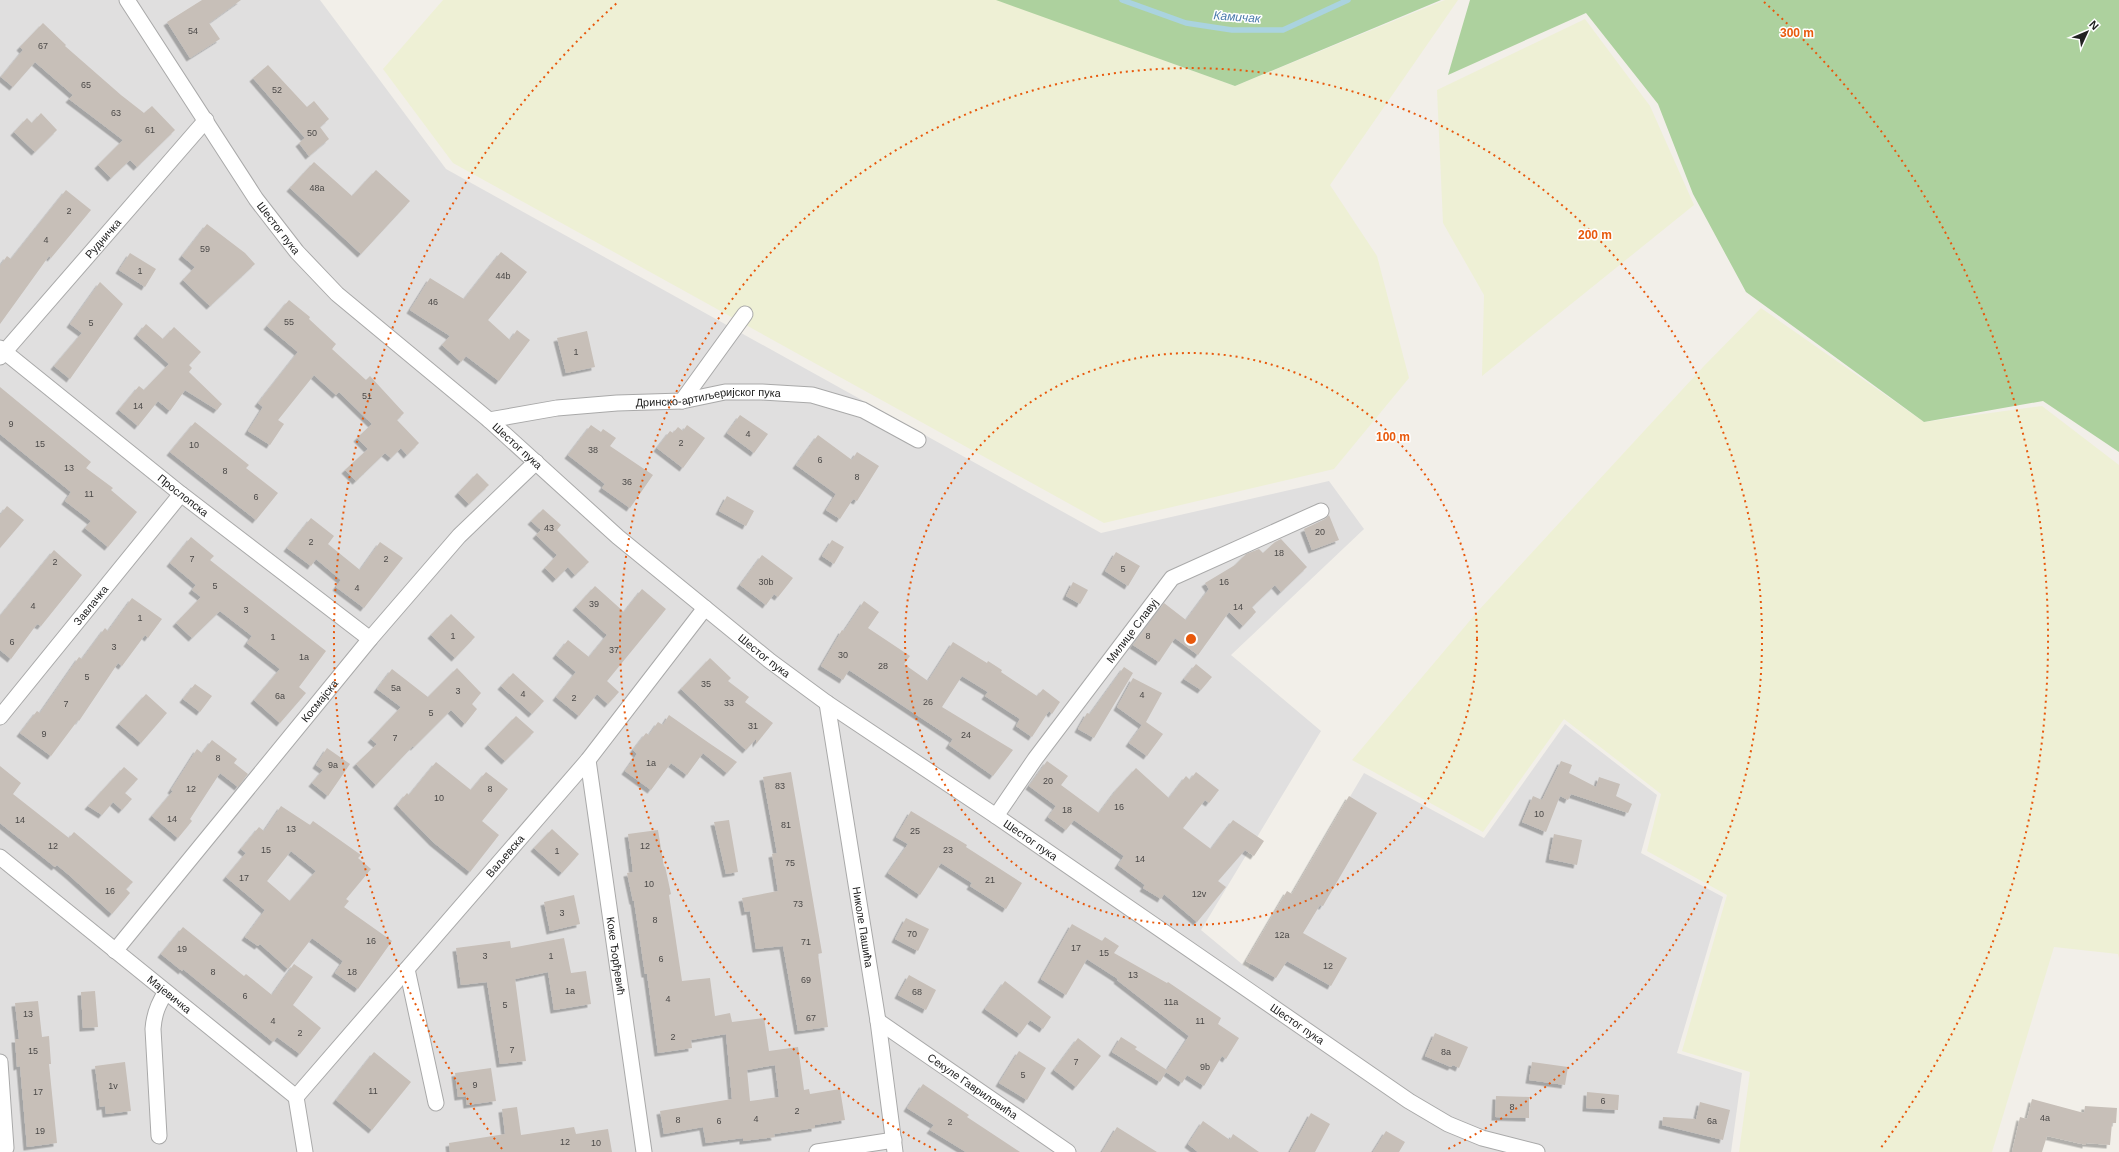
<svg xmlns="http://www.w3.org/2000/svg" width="2119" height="1152" font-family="Helvetica,sans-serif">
<defs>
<filter id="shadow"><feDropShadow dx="-3.5" dy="3.5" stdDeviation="0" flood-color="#0004"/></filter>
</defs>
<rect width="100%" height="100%" fill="#f2efe9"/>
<path fill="#e0dfdf" d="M0 0H320L446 169 1101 533 1329 481 1364 529 1231 655 1321 731 1201 930 1248 969 1364 773 1484 838 1565 724 1657 795 1641 853 1723 897 1677 1053 1742 1073 1731 1152H0Z"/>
<path fill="#eef0d5" d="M443 0H999L1235 86 1445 0H1458L1330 185 1377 256 1409 378 1334 469 1104 523 453 163 383 69Z
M1585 19 1650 106 1694 205 1482 376 1484 295 1443 223 1437 90Z
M1761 308 1924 422 2042 406 2119 465V958L2118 954 2054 947 1992 1152H1739L1750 1072 1682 1051 1727 895 1647 851 1661 794 1564 719 1483 832 1352 760 1478 611 1704 366Z"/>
<path fill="#add19e" d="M996 0H1441L1235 86Z
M1470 0H2119V452L2043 401 1924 422 1746 292 1693 194 1658 104 1586 13 1448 75Z"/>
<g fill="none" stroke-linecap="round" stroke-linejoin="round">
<path stroke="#aad3df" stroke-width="5.5" d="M1122 0 1186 23 1232 30H1283L1348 0"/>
</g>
<path fill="#c7bfb8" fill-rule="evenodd" filter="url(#shadow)" d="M202 0H241L209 23 220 39 190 58 167 22Z
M43 23 66 45 65 46 121 95 144 113 152 106 175 130 137 167 130 160 111 178 98 165 123 140 69 99 73 95 35 62 13 87 1 77 23 50 20 47Z
M268 65 307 107 314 101 329 119 320 127 329 139 309 156 299 143 305 138 253 78Z
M41 113 57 130 35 152 14 132 27 118 32 123Z
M314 162 352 196 376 170 410 201 361 254 290 188Z
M66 190 91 210 51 258 49 256 0 324V266L7 256 11 259Z
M207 224 245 253 255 264 210 306 183 280 195 267 182 256Z
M501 252 527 272 488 320 510 340 517 330 530 340 499 381 466 356 461 362 442 345 450 336 410 310 430 278 464 299Z
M130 253 156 269 145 287 119 270Z
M100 282 123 304 70 379 54 366 82 333 70 324Z
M289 300 310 317 309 319 336 344 332 349 366 380 370 376 404 413 397 420 419 443 407 455 401 448 391 458 385 453 356 481 345 470 368 449 357 438 372 424 339 392 336 395 314 375 278 420 284 424 270 445 248 431 263 407 258 403 298 352 267 326Z
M146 324 163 339 174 327 201 352 189 365 192 368 189 372 222 404 217 410 185 390 170 411 158 401 138 426 119 410 139 386 144 390 169 364 137 335Z
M587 331 595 367 566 373 557 338Z
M0 387 91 462 86 468 113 488 111 490 137 512 108 547 85 528 91 521 65 501 71 492 0 434Z
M740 415 768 434 754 453 727 433Z
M195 422 249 465 246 468 278 493 256 520 170 452Z
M591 425 601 432 603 429 616 438 610 446 653 475 630 508 602 488 605 484 568 455Z
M687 425 705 438 683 468 657 448 670 431 673 433 678 427 683 431Z
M818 435 852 460 857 452 879 466 857 501 853 499 840 519 826 510 836 494 796 465Z
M477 473 489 485 469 504 458 493Z
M727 496 754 511 746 526 719 511Z
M7 506 24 520 0 548V515Z
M543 509 561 525 557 530 589 562 575 575 568 567 556 579 545 568 557 555 536 535 541 530 531 521Z
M1329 515 1339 540 1312 550 1304 529 1325 519Z
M311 518 334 536 328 544 360 570 380 542 403 558 364 608 336 587 341 580 316 559 311 566 287 548Z
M191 537 214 556 210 560 326 651 299 687 306 693 280 723 254 700 280 669 247 643 252 636 220 611 192 638 176 623 201 597 192 590 196 585 170 563Z
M1281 539 1307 567 1281 592 1275 585 1252 607 1256 612 1243 626 1229 612 1198 655 1175 638 1159 662 1133 645 1164 603 1186 620 1209 589 1205 583 1235 565 1246 554 1259 549 1263 553 1275 542Z
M832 540 844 547 834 564 822 556Z
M54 550 82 575 41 626 37 624 11 659 0 650V616Z
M1116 552 1140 566 1128 586 1105 571Z
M762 555 793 578 778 597 774 594 766 605 740 585Z
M1073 582 1088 590 1080 604 1066 596Z
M595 586 624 612 642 589 666 609 607 681 619 692 608 704 597 694 579 716 556 697 576 672 556 655 568 640 589 657 607 635 576 607Z
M132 598 162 619 148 638 145 635 122 666 118 663 79 721 78 720 51 756 20 733 37 711 40 713 79 657 82 659 105 628 108 631Z
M864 601 879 612 868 628 910 656 904 664 928 681 953 642 987 663 988 661 1002 670 1001 672 1037 696 1043 689 1060 702 1052 714 1049 711 1032 737 1016 726 1020 719 985 696 988 692 962 676 942 707 1013 750 993 776 949 745 953 739 849 670 843 680 821 666 842 630 844 631Z
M451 614 475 637 455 658 431 635Z
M710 658 731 678 728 681 749 697 745 702 773 723 756 744V739L746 750 681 689Z
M1196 664 1212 677 1201 690 1184 679Z
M1124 667 1133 673 1094 738 1078 729 1087 713 1090 714Z
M457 668 481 693 472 704 477 709 465 724 451 710 414 747 413 746 376 785 356 764 377 744 371 739 401 707 377 689 392 669 428 697Z
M513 673 544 701 532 714 501 686Z
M1133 678 1162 693 1146 722 1163 734 1147 756 1129 743 1142 725 1117 707Z
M195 684 212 696 200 712 183 699Z
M146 694 167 713 141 743 119 724Z
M669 715 709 743 737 762 727 773 703 753 687 775 671 763 651 790 625 771 637 754 633 750 646 733 649 735 658 722 663 725Z
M516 716 534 732 505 761 488 745Z
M212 740 237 759 234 763 248 774 238 787 220 773 190 819 192 821 178 838 152 816 173 791 171 790 197 749 202 753Z
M327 748 350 764 328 796 312 783 323 770 316 765Z
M1047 761 1068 776 1061 785 1099 813 1117 789 1136 768 1169 798 1186 776 1190 780 1196 772 1219 790 1209 803 1205 800 1183 828 1211 849 1233 820 1264 841 1254 856 1245 850 1218 881 1226 887 1197 922 1164 894 1161 899 1143 888 1145 885 1118 865 1124 856 1074 820 1066 830 1048 817 1056 806 1029 786Z
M1561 761 1572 765 1569 773 1596 787 1599 777 1620 784 1616 796 1632 804 1628 813 1571 794 1568 800 1560 796 1546 832 1522 822 1533 796 1542 800Z
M436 762 471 790 486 772 508 789 482 821 499 835 470 872 433 842 397 805 407 793 409 795Z
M0 766 21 783 13 794 69 838 74 832 133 882 126 889 130 893 112 914 69 875 57 865 55 867 0 823Z
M124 767 138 779 125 793 132 799 122 810 113 802 102 815 88 806Z
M791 772 822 953 818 954 828 1027 798 1031 783 946 756 949 750 911 745 912 742 898 778 891 772 854 777 853 763 777Z
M1349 796 1377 813 1323 906 1320 905 1303 933 1347 958 1331 986 1287 961 1276 978 1246 961 1287 891 1292 894Z
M281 806 310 825 313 821 361 855 358 858 371 869 346 899 349 901 344 907 392 941 358 989 335 973 343 961 312 938 288 969 260 944 258 946 245 937 265 910 226 877 246 853 241 849 259 827 264 831ZM291 851 316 871 290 901 267 881Z
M911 811 967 845 966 847 1022 883 1006 909 970 886 972 883 941 863 920 895 888 873 908 844 896 837Z
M729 820 738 872 726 874 714 822Z
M552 829 579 854 562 873 534 848Z
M658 830 664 867 665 866 671 894 669 895 682 981 710 978 715 1016 730 1013 732 1022 764 1018 769 1051 798 1047 804 1090 809 1089 810 1094 840 1089 845 1120 815 1125V1128L774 1134 775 1137 743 1141V1138L706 1143 703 1127 664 1134 660 1111 732 1099 726 1034 691 1040 692 1048 658 1053 647 974H645L634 901H633L627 873 633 872 628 834ZM775 1065 779 1097 750 1101 747 1070Z
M1554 834 1582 840 1577 865 1549 859Z
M574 895 580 924 550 931 544 902Z
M906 918 929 929 918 951 895 939Z
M1072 924 1102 941 1105 937 1119 946 1114 953 1167 983 1168 982 1221 1018 1218 1024 1239 1038 1226 1059 1222 1056 1204 1086 1187 1075 1182 1083 1166 1072 1160 1082 1112 1052 1121 1037 1137 1047 1135 1049 1167 1070 1189 1036 1117 980 1118 979 1087 959 1066 995 1041 979Z
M183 927 244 976 246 974 272 995 294 964 313 977 293 1005 321 1028 300 1054 277 1037 273 1042 183 969 182 971 161 954Z
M564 938 571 973 586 971 591 1004 554 1010 548 972 515 979 526 1061 500 1064 487 982 461 985 456 948 510 941 511 948Z
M909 975 936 990 926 1010 898 995Z
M1005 981 1051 1017 1043 1029 1030 1020 1020 1034 985 1009Z
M95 991 98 1027 83 1028 81 992Z
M38 1001 42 1037 49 1036 51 1064H49L57 1143 27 1147 20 1066 17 1067 15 1039H19L15 1003Z
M1435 1033 1468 1047 1459 1068 1453 1065 1451 1067 1425 1056Z
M1078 1038 1101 1056 1076 1087 1054 1070Z
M1019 1051 1046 1068 1027 1100 999 1083Z
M374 1052 411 1082 372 1130 336 1100Z
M125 1062 131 1111 106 1114 105 1106 100 1107 95 1066Z
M1532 1062 1568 1067 1565 1085 1529 1080Z
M491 1068 496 1101 467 1105 466 1096 458 1097 455 1073Z
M923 1084 969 1115 967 1117 1020 1152H966L930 1130 934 1125 907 1108Z
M1587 1092 1619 1095 1618 1110 1586 1108Z
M1496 1096 1529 1097V1118L1495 1117Z
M2032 1099 2084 1113 2085 1106 2117 1108 2116 1123H2112L2110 1145 2086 1143V1145L2047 1136 2042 1152H2012L2020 1117 2027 1119Z
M1700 1102 1730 1110 1723 1140 1662 1125 1663 1117 1696 1119Z
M517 1107 521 1135 574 1127 576 1134 608 1129 612 1152H450L449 1143 505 1134 502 1109Z
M1311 1113 1330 1124 1315 1152H1290Z
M1203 1121 1230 1140 1233 1134 1259 1152H1198L1188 1144Z
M1117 1127 1157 1152H1102Z
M1386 1131 1405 1142 1399 1152H1373Z"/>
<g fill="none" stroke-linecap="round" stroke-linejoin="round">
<g stroke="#a9a9a9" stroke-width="17">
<g id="street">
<path id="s1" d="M127 0 256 199 297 252 337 294 489 420 618 537 770 661 827 703 996 816 1409 1101 1448 1124 1482 1138 1537 1152"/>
<path id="s2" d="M0 348 181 494 370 639"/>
<path id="s3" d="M0 357 206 120"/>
<path d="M682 401 745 314"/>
<path id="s4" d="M489 420 557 408 617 403 682 401 725 392H762L812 395 863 410 918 440"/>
<path id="s5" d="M827 703 878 1021 895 1152"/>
<path id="s6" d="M0 717 181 494"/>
<path id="s7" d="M588 760 644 1152"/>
<path id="s8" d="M996 816 1035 759 1172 578 1321 511"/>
<path id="s9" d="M0 857 296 1097 305 1152"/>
<path id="s10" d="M115 951 370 639 459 536 536 462"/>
<path d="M407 969 436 1103"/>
<path id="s11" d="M878 1021 1068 1152"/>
<path d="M0 1062 6 1148"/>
<path id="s12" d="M296 1097 588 760 705 608"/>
<path d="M159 1136 153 1029C154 1014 158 1004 166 992"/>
<path d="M817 1152 894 1140"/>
</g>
</g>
<use href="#street" stroke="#fff" stroke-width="15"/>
</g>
<g fill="none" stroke="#e8590c" stroke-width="2" stroke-dasharray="2 4">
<circle cx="1191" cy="639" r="286"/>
<path d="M936 1150A571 571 0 1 1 1446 1150"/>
<path d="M502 1149A857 857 0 0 1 618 2M1764 2A857 857 0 0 1 1880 1149"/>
</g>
<g text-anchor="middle" stroke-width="3" stroke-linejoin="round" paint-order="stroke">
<g font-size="9" fill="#4b4948">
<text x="193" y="34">54</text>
<text x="43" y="49">67</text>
<text x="86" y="88">65</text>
<text x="277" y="93">52</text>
<text x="116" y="116">63</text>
<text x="150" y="133">61</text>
<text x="312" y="136">50</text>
<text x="317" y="191">48a</text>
<text x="69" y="214">2</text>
<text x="46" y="243">4</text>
<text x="205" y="252">59</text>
<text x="140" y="274">1</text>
<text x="503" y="279">44b</text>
<text x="433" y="305">46</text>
<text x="289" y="325">55</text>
<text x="91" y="326">5</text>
<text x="576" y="355">1</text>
<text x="367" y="399">51</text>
<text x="138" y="409">14</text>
<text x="11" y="427">9</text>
<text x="748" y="437">4</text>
<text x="681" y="446">2</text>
<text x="40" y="447">15</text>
<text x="194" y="448">10</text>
<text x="593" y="453">38</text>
<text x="820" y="463">6</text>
<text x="69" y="471">13</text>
<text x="225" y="474">8</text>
<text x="857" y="480">8</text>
<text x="627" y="485">36</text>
<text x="89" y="497">11</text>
<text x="256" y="500">6</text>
<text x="549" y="531">43</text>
<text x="1320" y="535">20</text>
<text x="311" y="545">2</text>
<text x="1279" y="556">18</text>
<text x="192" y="562">7</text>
<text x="386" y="562">2</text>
<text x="55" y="565">2</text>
<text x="1123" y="572">5</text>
<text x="766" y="585">30b</text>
<text x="1224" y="585">16</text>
<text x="215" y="589">5</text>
<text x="357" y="591">4</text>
<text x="594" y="607">39</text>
<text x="33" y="609">4</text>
<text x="1238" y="610">14</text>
<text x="246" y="613">3</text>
<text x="140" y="621">1</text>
<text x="453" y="639">1</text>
<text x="1148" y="639">8</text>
<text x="273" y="640">1</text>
<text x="12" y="645">6</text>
<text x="114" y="650">3</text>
<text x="614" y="653">37</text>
<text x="843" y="658">30</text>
<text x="304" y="660">1a</text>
<text x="883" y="669">28</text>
<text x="87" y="680">5</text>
<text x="706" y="687">35</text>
<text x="396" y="691">5a</text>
<text x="458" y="694">3</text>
<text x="523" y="697">4</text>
<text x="1142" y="698">4</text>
<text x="280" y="699">6a</text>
<text x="574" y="701">2</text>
<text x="928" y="705">26</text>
<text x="729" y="706">33</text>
<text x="66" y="707">7</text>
<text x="431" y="716">5</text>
<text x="753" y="729">31</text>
<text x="44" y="737">9</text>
<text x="966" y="738">24</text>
<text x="395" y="741">7</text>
<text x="218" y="761">8</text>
<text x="651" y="766">1a</text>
<text x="333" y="768">9a</text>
<text x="1048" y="784">20</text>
<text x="780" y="789">83</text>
<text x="191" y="792">12</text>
<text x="490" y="792">8</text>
<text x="439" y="801">10</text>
<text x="1119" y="810">16</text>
<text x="1067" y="813">18</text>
<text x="1539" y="817">10</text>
<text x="172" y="822">14</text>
<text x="20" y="823">14</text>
<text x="786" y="828">81</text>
<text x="291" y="832">13</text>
<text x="915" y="834">25</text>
<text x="53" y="849">12</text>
<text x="645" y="849">12</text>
<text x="266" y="853">15</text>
<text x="948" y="853">23</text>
<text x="557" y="854">1</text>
<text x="1140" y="862">14</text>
<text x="790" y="866">75</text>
<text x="244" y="881">17</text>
<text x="990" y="883">21</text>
<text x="649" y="887">10</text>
<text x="110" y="894">16</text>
<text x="1199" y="897">12v</text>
<text x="798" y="907">73</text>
<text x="562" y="916">3</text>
<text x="655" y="923">8</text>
<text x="912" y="937">70</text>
<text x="1282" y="938">12a</text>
<text x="371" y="944">16</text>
<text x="806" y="945">71</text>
<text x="1076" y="951">17</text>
<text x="182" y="952">19</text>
<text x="1104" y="956">15</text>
<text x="485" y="959">3</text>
<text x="551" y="959">1</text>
<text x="661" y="962">6</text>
<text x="1328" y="969">12</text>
<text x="213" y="975">8</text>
<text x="352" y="975">18</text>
<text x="1133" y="978">13</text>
<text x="806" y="983">69</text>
<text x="570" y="994">1a</text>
<text x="917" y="995">68</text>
<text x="245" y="999">6</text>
<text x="668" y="1002">4</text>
<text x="1171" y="1005">11a</text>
<text x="505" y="1008">5</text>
<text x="28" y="1017">13</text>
<text x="811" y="1021">67</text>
<text x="273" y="1024">4</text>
<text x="1200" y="1024">11</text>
<text x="300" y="1036">2</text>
<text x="673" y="1040">2</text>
<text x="512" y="1053">7</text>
<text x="33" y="1054">15</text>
<text x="1446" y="1055">8a</text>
<text x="1076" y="1065">7</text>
<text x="1205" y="1070">9b</text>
<text x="1023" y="1078">5</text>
<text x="475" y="1088">9</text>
<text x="113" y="1089">1v</text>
<text x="373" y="1094">11</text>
<text x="38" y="1095">17</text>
<text x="1603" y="1104">6</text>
<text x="1512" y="1110">8</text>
<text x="797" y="1114">2</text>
<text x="2045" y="1121">4a</text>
<text x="756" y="1122">4</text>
<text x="678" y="1123">8</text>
<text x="719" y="1124">6</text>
<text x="1712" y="1124">6a</text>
<text x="950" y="1125">2</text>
<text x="40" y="1134">19</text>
<text x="565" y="1145">12</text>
<text x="596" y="1146">10</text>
</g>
<g font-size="11" fill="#222" stroke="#fff">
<text dy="4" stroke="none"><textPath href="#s1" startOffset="274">Шестог пука</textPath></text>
<text dy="4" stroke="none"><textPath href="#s3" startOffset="157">Рудничка</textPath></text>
<text dy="4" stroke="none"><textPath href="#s4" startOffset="221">Дринско-артиљеријског пука</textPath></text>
<text dy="4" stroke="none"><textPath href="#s1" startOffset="598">Шестог пука</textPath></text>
<text dy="4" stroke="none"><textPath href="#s2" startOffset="235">Прослопска</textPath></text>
<text dy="4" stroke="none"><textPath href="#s6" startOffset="144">Завлачка</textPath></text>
<text dy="4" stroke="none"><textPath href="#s8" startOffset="230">Милице Славуј</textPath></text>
<text dy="4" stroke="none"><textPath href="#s1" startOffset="922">Шестог пука</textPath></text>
<text dy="4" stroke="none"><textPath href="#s10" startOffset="323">Космајска</textPath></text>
<text dy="4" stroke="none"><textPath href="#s1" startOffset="1246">Шестог пука</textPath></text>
<text dy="4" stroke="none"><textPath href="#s12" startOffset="319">Ваљевска</textPath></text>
<text dy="4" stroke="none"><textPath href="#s5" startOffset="227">Николе Пашића</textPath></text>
<text dy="4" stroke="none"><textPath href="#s7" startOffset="198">Коке Ђорђевић</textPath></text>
<text dy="4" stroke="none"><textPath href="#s9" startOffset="218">Мајевичка</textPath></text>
<text dy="4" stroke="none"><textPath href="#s1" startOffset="1570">Шестог пука</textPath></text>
<text dy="4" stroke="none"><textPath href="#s11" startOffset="115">Секуле Гавриловића</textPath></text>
</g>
<g font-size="12" font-style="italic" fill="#4a7aab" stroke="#fff">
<text transform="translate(1237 17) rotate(4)" y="4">Камичак</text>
</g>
</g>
<circle cx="1191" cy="639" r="6" fill="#e8590c" stroke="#fff" stroke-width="2"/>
<g font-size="12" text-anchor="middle" font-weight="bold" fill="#e8590c" stroke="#fff" stroke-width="3" stroke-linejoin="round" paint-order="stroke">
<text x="1797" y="37">300 m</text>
<text x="1595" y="239">200 m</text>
<text x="1393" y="441">100 m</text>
</g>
<g transform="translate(2087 32) rotate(46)" stroke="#ffffff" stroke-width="3" paint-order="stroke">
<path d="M0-3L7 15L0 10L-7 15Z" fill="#222222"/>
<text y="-6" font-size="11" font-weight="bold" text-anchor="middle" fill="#222222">N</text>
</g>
</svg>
